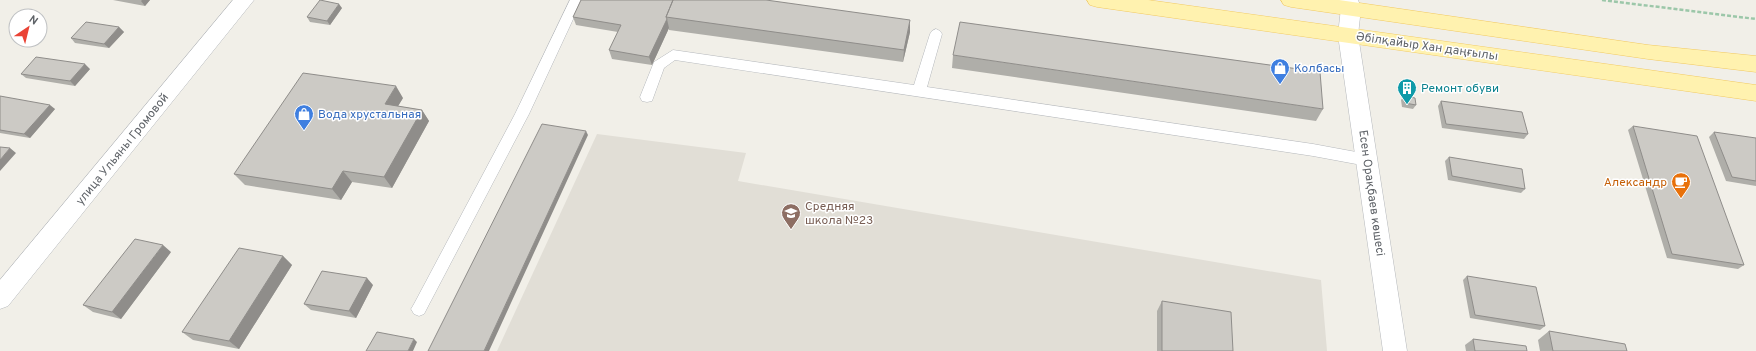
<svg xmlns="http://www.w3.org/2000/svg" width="1756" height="351" font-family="Overpass,sans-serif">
<rect width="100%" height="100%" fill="#f1efe8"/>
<path fill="#e1ded6" d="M597 134 746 153 738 181 1321 280 1327 351H497Z"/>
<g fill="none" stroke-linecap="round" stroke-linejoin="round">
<g stroke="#b5b8bc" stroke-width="1">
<path id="service" d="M570 0H582L529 114 424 314 419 316 414 314 411 309 414 304 515 114Z
M936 29 940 31 942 34 927 87 1313 144 1367 154 1372 156 1374 160 1372 164 1367 166 1313 156 675 60 664 68 652 101 647 102 642 101 640 97 654 62 673 50 914 85 930 34 932 31Z"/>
</g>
<g stroke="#b5b8bc" stroke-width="1">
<path id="minor" d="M233 0H254L8 306 0 309V280Z
M1338 0H1358L1361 8 1358 35 1407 351H1383L1338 35 1341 8Z"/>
</g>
<g stroke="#f2c960" stroke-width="1">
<path id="primary" d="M1087 0H1148L1756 85V101L1097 7 1090 5Z
M1281 0H1339L1648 45 1756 56V72L1648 59 1291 7 1284 5Z"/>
</g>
<path stroke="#9cc7a9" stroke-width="2.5" stroke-dasharray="4 2" stroke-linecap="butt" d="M1602 0 1756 19"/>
<use href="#service" fill="#fff" fill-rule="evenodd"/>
<use href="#minor" fill="#fff" fill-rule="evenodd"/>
<use href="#primary" fill="#fff2af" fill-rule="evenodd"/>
</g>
<path fill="#afaea9" d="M113 0H150L145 6Z
M581 0 910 32 903 62 669 30V28L652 65 612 59 609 50 618 32 576 25 573 17Z
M342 8 330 25 310 22 307 17Z
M119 27 124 32 109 48 75 43 71 38Z
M953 55 1323 109 1316 121 952 68Z
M90 69 75 86 26 78 21 74Z
M0 96 55 109 30 138 0 133Z
M1404 96 1416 105 1413 109 1402 107 1401 100Z
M403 98 398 106 422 110 429 121 392 188 352 182 341 200 245 185 234 174Z
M1441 101 1528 134 1524 139 1442 128 1438 106Z
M1633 126 1744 265 1738 269 1667 258 1628 130Z
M1714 132 1756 139V186L1726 181 1709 137Z
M1449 157 1525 189 1521 193 1448 180 1445 161Z
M171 252 121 319 93 312 83 305Z
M283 256 292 265 239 349 193 340 182 332Z
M1467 276 1545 326 1540 330 1470 318 1463 280Z
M373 285 356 318 311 310 304 304Z
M1162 301 1233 351H1157V311Z
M1549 331 1627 351H1540L1538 340Z
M1473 339 1527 351H1466L1465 345Z"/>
<path fill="#8f8d8a" d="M142 0H150L145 6 141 1Z
M339 4 342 8 330 25 327 21Z
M667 19 669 28 652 65 649 57Z
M910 20V32L903 62 904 50Z
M119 27 124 32 109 48 104 44Z
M85 64 90 69 75 86 70 81Z
M396 86 403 98 392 116 385 104Z
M50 105 55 109 30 138 24 134Z
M422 110 429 121 392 188 384 177Z
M586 131 588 135 489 351H484Z
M10 148 16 153 0 171V160Z
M343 171 352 182 341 200 332 189Z
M163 245 171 252 121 319 112 312Z
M283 256 292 265 239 349 229 341Z
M367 278 373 285 356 318 349 311Z
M414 339 417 342 413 351H408Z"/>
<path fill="#cccac5" stroke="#8f8d8a" d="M320 0 339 4 327 21 307 17Z
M581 0H673L666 17 667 19 649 57 609 50 621 25 573 17Z
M673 0H766L910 20 904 50 666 17Z
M86 22 119 27 104 44 71 38Z
M960 22 1320 72 1323 109 953 55Z
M36 57 85 64 70 81 21 74Z
M303 73 396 86 385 104 422 110 384 177 343 171 332 189 234 174Z
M0 96 50 105 24 134 0 130Z
M1404 96 1415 98 1416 105 1405 103Z
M1441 101 1522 112 1528 134 1446 124Z
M542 124 586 131 484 351H428Z
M1633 126 1697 136 1744 265 1672 254Z
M1714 132 1756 138V181L1732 177Z
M0 147 10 148 0 160Z
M1449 157 1522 169 1525 189 1452 176Z
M135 239 163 245 112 312 83 305Z
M239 248 283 256 229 341 182 332Z
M322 271 367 278 349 311 304 304Z
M1467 276 1536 287 1545 326 1475 315Z
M1162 301 1231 312 1233 351H1162Z
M1549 331 1625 344 1627 351H1553Z
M377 332 414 339 408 351H366Z
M1473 339 1526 346 1527 351H1475Z"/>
<defs>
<g id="shop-pin" transform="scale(1)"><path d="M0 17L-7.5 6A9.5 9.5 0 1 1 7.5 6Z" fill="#3f7fe0" stroke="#fff"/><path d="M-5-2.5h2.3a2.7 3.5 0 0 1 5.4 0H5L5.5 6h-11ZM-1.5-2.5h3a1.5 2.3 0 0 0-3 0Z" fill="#fff"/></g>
<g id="building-pin" transform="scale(1)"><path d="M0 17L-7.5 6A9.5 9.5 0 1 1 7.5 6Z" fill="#0f9aa8" stroke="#fff"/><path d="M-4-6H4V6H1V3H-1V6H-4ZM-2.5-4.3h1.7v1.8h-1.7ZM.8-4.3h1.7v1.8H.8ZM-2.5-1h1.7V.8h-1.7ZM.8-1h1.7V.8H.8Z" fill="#fff"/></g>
<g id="cafe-pin" transform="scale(1)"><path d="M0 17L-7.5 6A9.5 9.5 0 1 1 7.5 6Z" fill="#e8710a" stroke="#fff"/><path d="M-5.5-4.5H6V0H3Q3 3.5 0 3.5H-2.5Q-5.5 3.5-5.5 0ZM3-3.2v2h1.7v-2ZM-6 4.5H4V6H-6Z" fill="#fff"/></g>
<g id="school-pin" transform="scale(1)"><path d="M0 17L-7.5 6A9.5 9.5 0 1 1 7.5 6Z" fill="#8d6e63" stroke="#fff"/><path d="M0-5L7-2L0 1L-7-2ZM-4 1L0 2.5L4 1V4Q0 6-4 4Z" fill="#fff"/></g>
</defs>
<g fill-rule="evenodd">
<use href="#shop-pin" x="1280" y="68"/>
<use href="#building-pin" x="1407" y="88"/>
<use href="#shop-pin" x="304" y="114"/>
<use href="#cafe-pin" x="1681" y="182"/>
<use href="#school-pin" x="791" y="213"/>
</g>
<g text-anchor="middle" stroke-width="3" stroke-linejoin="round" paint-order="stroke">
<g font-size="12" fill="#5f6368" stroke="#fff">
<text transform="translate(1427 46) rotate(8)" y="4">Әбілқайыр Хан даңғылы</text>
<text transform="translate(122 149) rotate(-51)" y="4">улица Ульяны Громовой</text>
<text transform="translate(1372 193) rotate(82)" y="4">Есен Орақбаев көшесі</text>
</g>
<g font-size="12" fill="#366cbe" stroke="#fff" text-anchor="start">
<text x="1294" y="72">Колбасы</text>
<text x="318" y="118">Вода хрустальная</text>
</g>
<g font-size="12" fill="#0d838f" stroke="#fff" text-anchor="start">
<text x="1421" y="92">Ремонт обуви</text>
</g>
<g font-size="12" fill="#c56008" stroke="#fff" text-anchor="end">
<text x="1667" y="186">Александр</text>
</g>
<g font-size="12" fill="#785e54" stroke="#fff" text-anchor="start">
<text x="805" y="210">Средняя<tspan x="805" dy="14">школа №23</tspan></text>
</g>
</g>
<g transform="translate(28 28) rotate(35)"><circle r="19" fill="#ffffff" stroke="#bfc1c3"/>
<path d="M0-3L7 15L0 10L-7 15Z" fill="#ea4335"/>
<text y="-6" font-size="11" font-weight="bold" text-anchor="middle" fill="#5f6368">N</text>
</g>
</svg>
